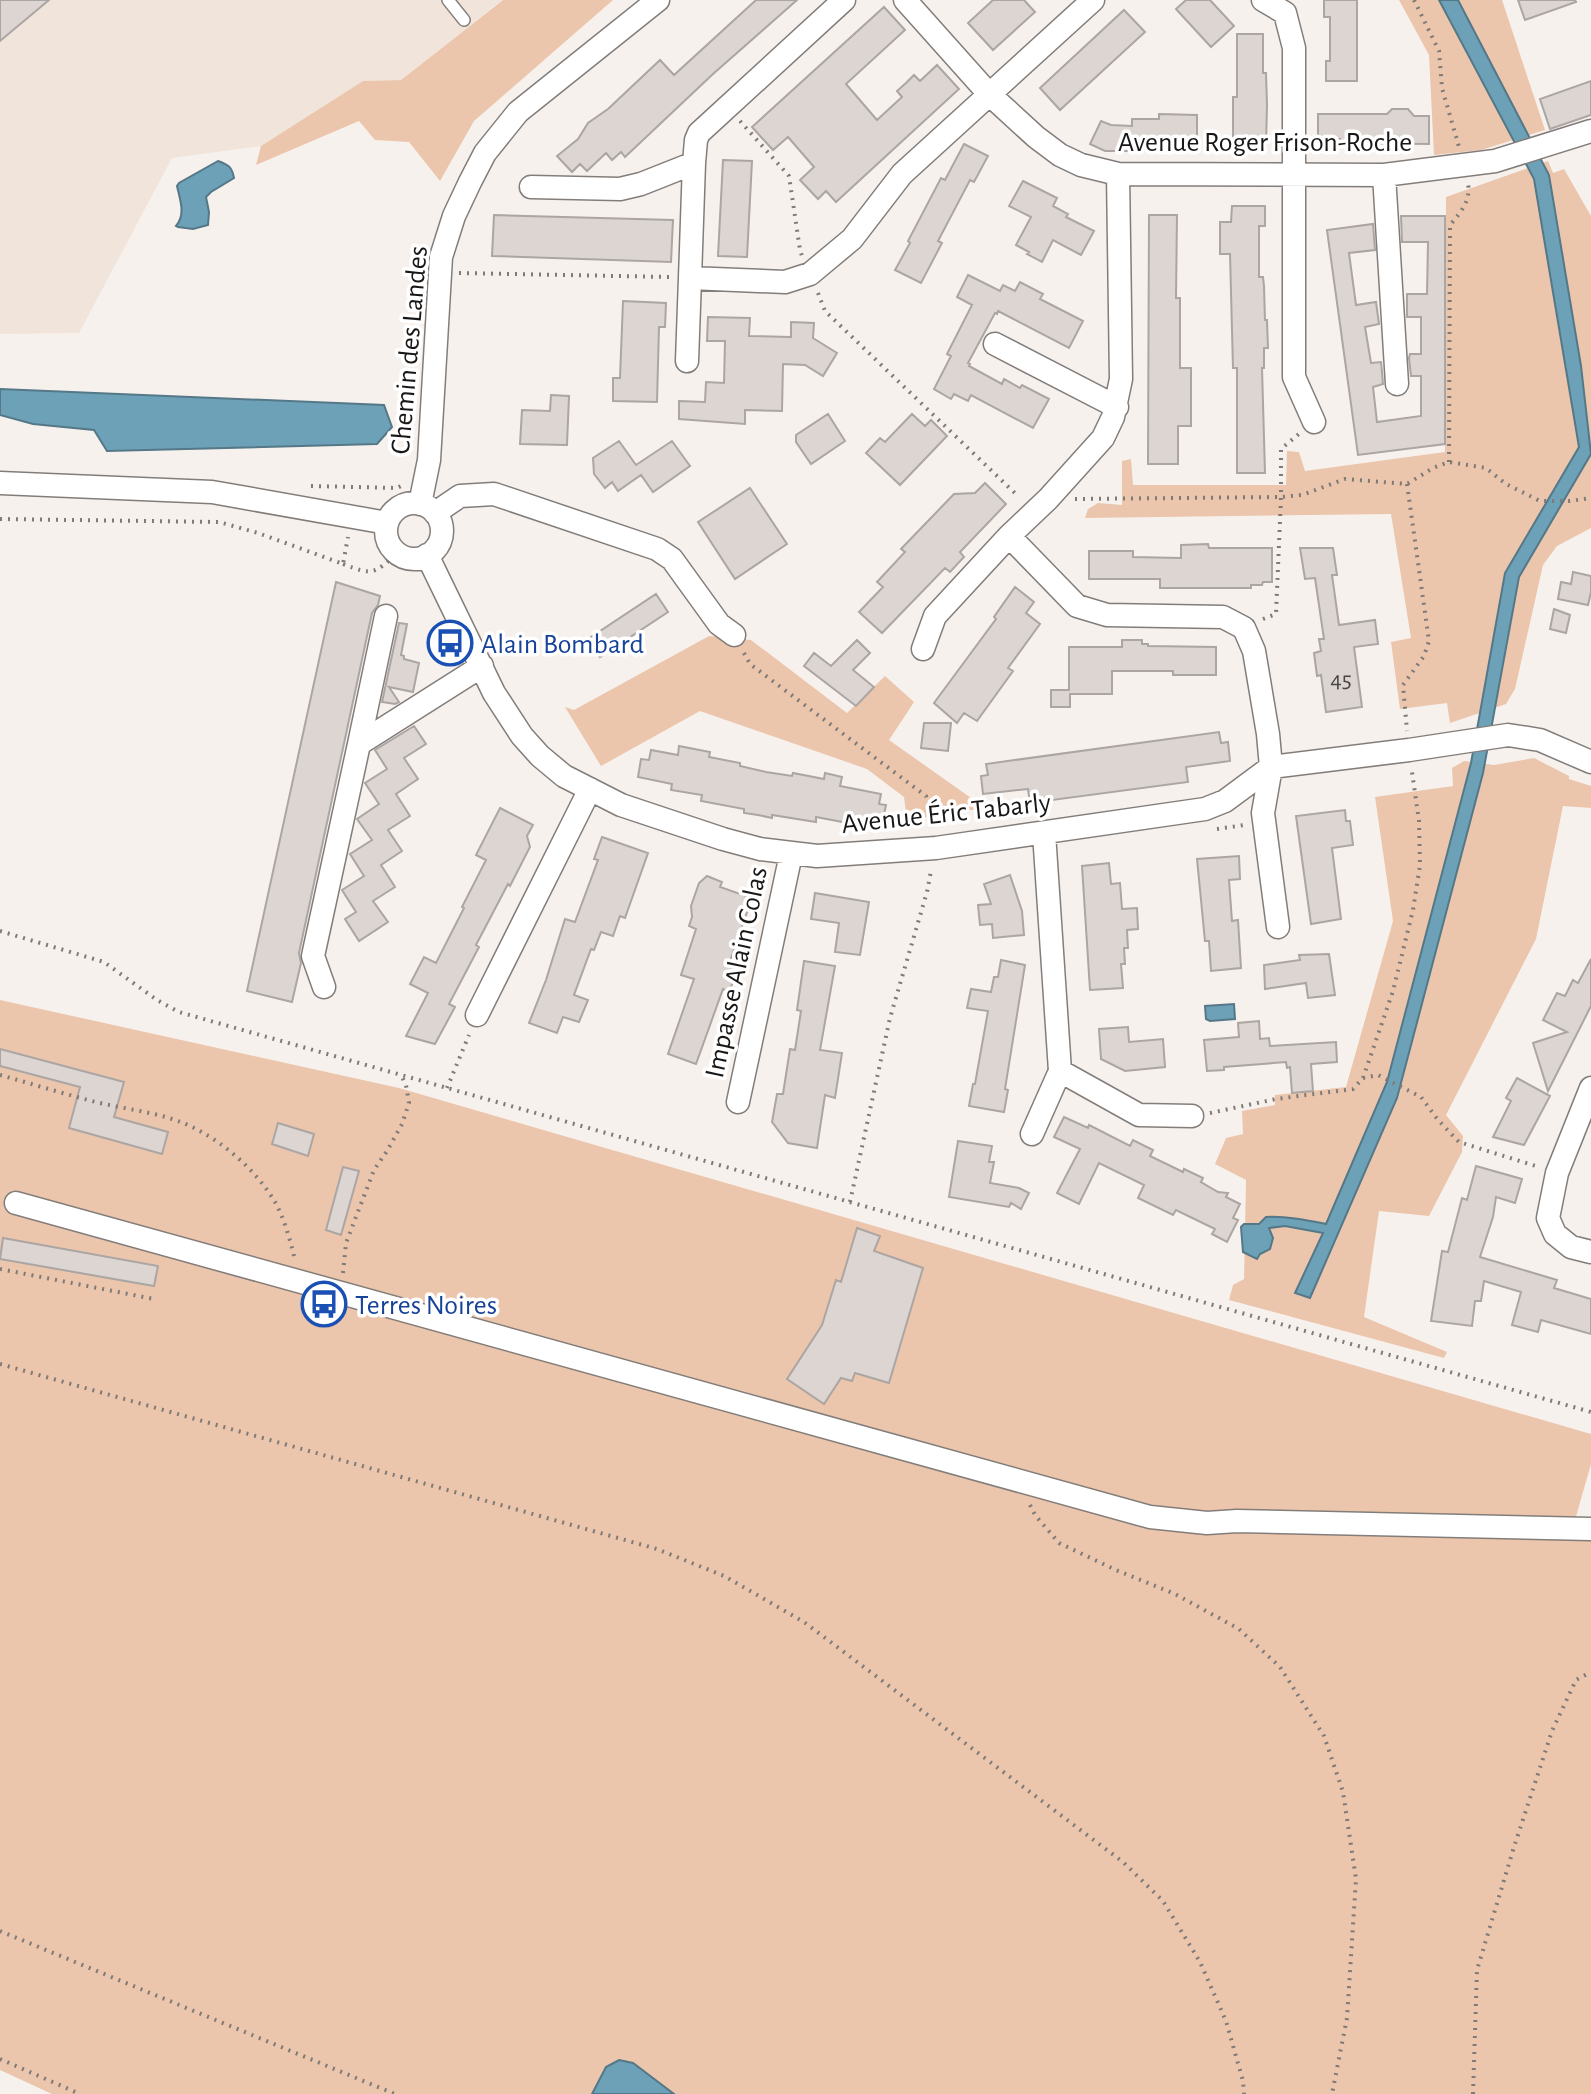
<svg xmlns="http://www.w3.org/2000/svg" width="1591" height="2094" font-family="'Alegreya Sans',sans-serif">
<rect width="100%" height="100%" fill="#f7f1ed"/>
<path fill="#f1e4db" d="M0 0H502L401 80 363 81 261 146 172 158 79 333 0 334Z"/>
<path fill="#ebc6ac" d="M503 0H613L474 121 440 181 409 142 375 140 359 121 256 165 261 146 363 81 401 80Z
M1399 0H1502L1545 130 1481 150 1434 155 1429 55Z
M1548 161 1553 173 1564 169 1591 216V528L1557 546 1543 565 1515 689 1506 704 1450 723 1447 703 1400 709 1391 642 1411 638 1391 514 1085 518 1088 509 1098 503 1122 505V461L1131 459 1133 485H1286L1287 451 1299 452 1305 471 1445 452 1446 197Z
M709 636 751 640 847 713 885 676 914 702 889 740 988 810H967L907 821 904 797 867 769 700 711 601 766 565 707 574 710Z
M1534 758 1569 776V779L1591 786V808L1563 806 1536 939 1446 1115 1463 1136 1462 1152 1429 1216 1379 1211 1364 1317 1447 1352 1444 1358 1229 1300 1233 1285 1244 1279 1246 1180 1215 1164 1226 1138 1243 1134 1242 1111 1275 1105V1095L1346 1087 1393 921 1375 797 1453 786 1452 768 1464 761 1494 765Z
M0 1000 399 1088 1591 1434V1464L1571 1534 1591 1537V2094H52L0 2070Z"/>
<path fill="#6da1b7" stroke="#547887" stroke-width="2" d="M1439 0H1458L1549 175 1581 366 1591 454 1519 577 1483 773 1397 1098 1310 1298 1295 1293 1323 1233 1285 1226 1269 1228 1273 1238 1270 1249 1260 1254 1257 1259 1243 1252 1241 1227 1244 1224H1259L1266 1217C1287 1216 1306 1220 1326 1224L1387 1082 1471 763 1505 573 1579 447 1534 179Z
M218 161C229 165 232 167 234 178L211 192 206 197 209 212 208 225 193 229 178 227 176 226C186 214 180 200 177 186L179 183Z
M0 389 384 405 392 427 377 444 107 451 94 430 33 424 0 415Z
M1234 1004 1235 1019 1210 1021 1206 1019 1205 1006Z
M619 2060 633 2063 674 2094H592L606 2067Z"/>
<path fill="#dcd5d2" stroke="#aba5a3" stroke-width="2" d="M0 0H49L0 41Z
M756 0H797L713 74 625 157 621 152 612 160 606 153 587 171 580 164 572 172 557 156 578 139 588 123 608 109 660 60 674 75Z
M993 0H1024L1035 12 993 50 968 23Z
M1186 0H1210L1234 26 1211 47 1176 9Z
M1324 0H1357V81H1326V61H1330V17H1324Z
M1518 0H1575L1576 2 1525 20Z
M884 7 905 30 846 84 877 120 902 97 897 91 906 83 914 75 920 81 937 65 959 89 836 202 826 191 818 199 800 180 814 167 788 137 773 150 752 127Z
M1124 10 1145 32 1060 110 1040 88Z
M1237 34H1263V73H1266L1267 105 1266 145H1233V97H1237Z
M1591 81V115L1550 129 1540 99Z
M1392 109H1408L1414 116H1429V144L1340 143V139H1318V114H1387Z
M1159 114 1197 115V145L1133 144V151H1105L1090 144 1101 121 1111 125 1132 126V119H1159Z
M964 144 988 156 974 182 970 180 938 241 942 243 921 283 895 270 910 243 908 241 941 178 945 180Z
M723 160 752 161 747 257 718 256Z
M1023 181 1057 198 1053 206 1068 214 1066 217 1094 231 1081 255 1053 240 1042 262 1027 254 1029 252 1016 245 1031 217 1009 206Z
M1232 206H1265V226H1259V277H1263L1264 286 1265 320H1267L1268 348H1264V368H1262L1265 473H1237V368H1233L1230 254H1220V222H1231Z
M494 215 673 220 671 262 492 256Z
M1149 215H1177L1176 298H1180V368H1191V426H1178V464H1148Z
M1401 216H1445V444L1358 455 1327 230 1373 224 1375 250 1349 253 1356 305 1376 302 1379 324 1365 327 1371 363 1381 362 1382 372 1383 384 1373 387 1377 422 1421 416V376H1411L1409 358 1410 354H1421V317H1407V294H1427L1428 242H1402Z
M968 275 1000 291 1003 285 1015 291 1020 282 1043 294 1040 299 1083 321 1069 348 998 311 997 314 995 313 968 363 970 364 969 366 1002 384 1004 379 1020 388 1022 385 1049 399 1033 428 971 395 968 401 954 394 951 399 934 389 951 356 947 354 972 305 957 297Z
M623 301 666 303 665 327H659L657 402 613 401V378H620Z
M708 317 750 318 749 336 791 337V322L814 323 813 338 837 353 823 376 805 365 783 364 782 411 745 410V424L679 419V401L705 402 706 382 724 383 725 341H707Z
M551 395 569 396 567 445 520 444 522 410 550 411Z
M828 414 845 441 811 464 796 442V435Z
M912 414 925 426 931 420 947 436 900 485 866 453 880 438 885 442Z
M619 441 636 465 672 441 690 466 653 492 641 475 618 491 612 482 605 488 594 474 593 458Z
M985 483 1006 504 960 552 964 557 950 572 945 568 882 633 859 612 883 587 877 582 905 552 901 549 954 494 975 493Z
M750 488 787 544 735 579 698 522Z
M1208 544 1209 548H1272V582H1263L1262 585H1251V588H1160V579H1089V551H1133V557L1181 558V545Z
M1300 548H1333L1337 575H1332L1339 625 1375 620 1378 644 1354 647 1362 707 1326 712 1321 675 1317 676 1314 653 1321 651 1319 639H1324L1315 578 1305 579Z
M1573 572 1591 576V592L1588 605 1558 599 1561 582 1571 584Z
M336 582 380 596 378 605 372 613 299 953 301 963 292 1002 247 991Z
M1015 587 1034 602 1026 613 1040 624 1008 668 1013 671 977 721 964 713 957 723 934 703 996 619 994 617Z
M656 594 668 612 600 657 588 639Z
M1554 609 1570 615 1566 633 1550 629Z
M399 623 407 624 401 655 404 656V659L419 663 413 692 389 687 399 702 395 704 382 702Z
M857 640 870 653 853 670 874 687 856 706 804 666 814 653 831 666Z
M1122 640H1142V644H1148V646L1216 647V675H1173V671H1112V694H1070V707H1051V690H1069V647H1122Z
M924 723H951L948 751 921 748Z
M414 726 426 744 404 758 418 779 396 794 410 816 388 830 402 851 381 865 395 887 373 901 388 922 359 941 345 919 356 912 342 890 364 876 350 854 372 840 357 819 379 804 365 783 387 769 375 750Z
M1219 732 1221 743 1228 742 1230 761 1186 767 1188 782 1030 803 1028 789 983 794 981 776 988 775 986 764Z
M679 746 710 752 709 757 740 763V766L766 772 792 776 793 773 824 779 825 773 842 777 840 786 881 794 879 804 886 805 882 824 849 818 848 823 816 817V822L772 815V818L758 815 744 813V809L701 801 702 795 671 790 672 784 638 777 641 759 649 760 651 750 678 755Z
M500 808 533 825 527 836 530 847 510 886 508 884 476 945 479 947 449 1004 455 1007 435 1044 406 1036 428 993 410 984 424 957 436 963 464 908 462 907 486 860 476 855Z
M1345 810 1346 821H1350L1353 845 1332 848 1341 919 1311 924 1296 816Z
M602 837 648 853 625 918 620 916 613 936 601 932 594 950 591 949 574 995 588 1000 579 1022 563 1017 557 1033 529 1023 546 980 565 919 575 922 598 860 594 859Z
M1239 856 1240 879 1229 880 1232 921 1238 920 1241 968 1211 971 1209 941H1205L1197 859Z
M1109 863 1111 884 1120 883 1122 909 1137 908 1138 929 1127 930 1128 948H1124L1125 964H1121L1123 988 1090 990 1082 866Z
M1010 875 1022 911 1024 935 993 938 992 924 980 925 978 905 991 904 984 884Z
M707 876 722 882 720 887 752 898 729 964 738 968 729 992 723 989 696 1064 668 1054 694 979 681 975 696 929 689 926 692 917 691 906 699 883Z
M815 893 869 902 860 955 835 952 839 923 811 919Z
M1329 954 1335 995 1308 998 1306 983 1265 989 1264 965 1300 960 1299 955Z
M1591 959V1006L1548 1091 1533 1043 1567 1032 1543 1020 1557 993 1565 996 1573 980 1578 983Z
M1001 960 1025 965 1005 1089 1008 1090 1004 1112 969 1106 973 1084H975L988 1011 967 1008 971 989 991 992 994 977H998Z
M804 961 835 966 820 1050 842 1053 835 1098 825 1095 817 1148 788 1143 772 1122 777 1094H783L790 1049 795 1050 801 1011 797 1010Z
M1259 1021 1260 1039 1269 1038 1270 1046 1336 1042 1337 1062 1311 1064 1313 1091 1292 1093 1290 1067 1287 1068 1286 1062 1224 1067V1070L1207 1071 1204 1040 1239 1037 1238 1023Z
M1128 1027 1129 1042 1163 1039 1165 1067 1125 1071 1101 1059 1099 1029Z
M0 1049 124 1082 114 1117 168 1132 162 1154 69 1128 80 1087 0 1066Z
M1517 1078 1550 1096 1524 1145 1493 1137 1511 1101 1506 1098Z
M1064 1117 1088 1128 1089 1125 1130 1146 1133 1140 1153 1150 1150 1156 1183 1172 1184 1169 1203 1178 1201 1182 1218 1192 1228 1193 1226 1197 1240 1204 1233 1218 1238 1220 1227 1242 1212 1234 1215 1229 1176 1210 1173 1215 1138 1198 1144 1185 1099 1163 1079 1204 1057 1193 1080 1149 1054 1137Z
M278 1123 314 1134 308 1156 272 1144Z
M958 1141 992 1146 989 1162H994L990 1183 1019 1188 1029 1193 1021 1209 1011 1203 1009 1207 949 1197Z
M1476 1166 1522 1179 1515 1203 1496 1197 1493 1217 1480 1257 1557 1280 1554 1288 1591 1299V1334L1541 1320 1538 1332 1512 1325 1521 1292 1484 1281 1481 1301H1475L1472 1326 1431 1321 1442 1251 1448 1252 1462 1198 1467 1200Z
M343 1167 359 1171 341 1235 326 1230Z
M857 1228 880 1236 874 1251 923 1268 889 1383 855 1373 852 1381 841 1378 824 1404 787 1379 822 1325 836 1280 841 1282Z
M3 1238 158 1266 154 1286 0 1259Z"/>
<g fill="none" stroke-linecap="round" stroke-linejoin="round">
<g stroke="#837d7a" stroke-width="14">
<path id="lane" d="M448 0 464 20"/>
</g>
<g stroke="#837d7a" stroke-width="25">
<path id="street" d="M844 0 699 133 696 140 694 163 690 278 785 282 810 274 852 239 902 174 1093 0
M905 0 989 94 1036 137 1060 155 1081 165 1118 174 1384 175 1495 161 1591 131
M1263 0 1285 13 1294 48V377L1314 422
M1118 174 1121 379 1113 417 1103 438 1048 499 1009 536 1077 606 1107 615 1223 617 1244 628 1254 651 1268 734 1271 767 1263 813 1278 927
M1384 175 1397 384
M531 187 620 189 641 184 694 163
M995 344 1117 407
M687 361 690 278
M0 483 212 492 387 523
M386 531a28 28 0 1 1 56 0a28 28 0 1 1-56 0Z
M420 504 429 460 441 257 454 216 470 182 485 153 518 112 658 0
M435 513 460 496 494 494 657 549 672 559 719 624 734 635
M427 555 494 693 522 736 540 756 564 776 621 805 723 839 760 849 817 856 936 848 1205 809 1225 801 1271 767 1409 750 1508 735 1540 740 1591 762
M923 649 935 616 1009 536
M359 744 386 616
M324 987 313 956 359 744 482 666
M477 1015 590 789
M1060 1071 1139 1115 1192 1116
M1591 1088 1557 1173 1548 1218 1555 1234 1571 1247 1591 1252
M738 1102 791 854
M1032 1134 1060 1071 1044 833
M16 1203 1150 1517 1207 1523 1237 1521 1591 1529"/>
</g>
<path stroke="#7e7a78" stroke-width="4" stroke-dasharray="2 6" stroke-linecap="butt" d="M1414 0 1439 51 1442 88 1459 147
M740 121 789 176 800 250 802 256
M459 273 670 277
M818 293 825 311 1019 497
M1449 462 1450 225C1461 212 1471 201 1468 183
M1407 484 1429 641 1424 656 1403 685 1407 731
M311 486 397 488 401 486
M1075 499 1281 497 1302 495 1345 479 1407 484 1433 468 1449 462 1486 468 1506 484 1540 501H1570L1591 498
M0 519 219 522 258 533 343 564 348 537
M343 564C374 576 373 574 398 553
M1263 619 1276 614 1281 497V449L1300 433
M744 653 750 664 926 796 932 827
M1217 829 1244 825
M0 931 104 962 157 1000 179 1012 1591 1412
M0 1075C33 1084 67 1095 100 1103 126 1109 153 1112 178 1121 216 1135 254 1167 275 1202 285 1220 290 1240 295 1260
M1363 1078 1378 1075 1421 1097 1438 1120 1459 1142 1539 1167
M447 1088 469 1035
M1210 1113 1276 1099 1353 1089 1363 1078 1393 991 1413 910 1420 865 1419 821 1412 772
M850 1202 890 1018 927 892 931 871
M0 1269 154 1299
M343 1273 346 1243 374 1170 387 1151 402 1124 409 1103 406 1085 401 1075
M0 1364 657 1549 724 1576 804 1622 1123 1862 1163 1901 1200 1962 1226 2021 1243 2081 1244 2094
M1030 1505 1035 1515 1059 1543 1116 1570 1175 1594 1239 1629 1280 1667 1324 1736 1343 1792 1356 1879 1347 2018 1332 2094
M0 1931 395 2094
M0 2059 80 2094
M1473 2094 1477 1970 1514 1847 1552 1731 1576 1680 1591 1672"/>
<use href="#lane" stroke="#fff" stroke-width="11"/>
<use href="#street" stroke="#fff" stroke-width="22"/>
</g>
<defs>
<g id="bus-ring" transform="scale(2.3)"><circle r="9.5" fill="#fff" stroke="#1a4fb4" stroke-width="1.5"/><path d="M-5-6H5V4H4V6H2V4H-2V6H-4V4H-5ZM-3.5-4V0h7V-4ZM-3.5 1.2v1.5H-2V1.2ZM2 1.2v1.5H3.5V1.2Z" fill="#1a4fb4"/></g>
</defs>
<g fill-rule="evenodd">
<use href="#bus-ring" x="450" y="643"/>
<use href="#bus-ring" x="324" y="1304"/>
</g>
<g text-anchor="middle" stroke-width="7" stroke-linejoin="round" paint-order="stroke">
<g font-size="24" fill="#4a4645">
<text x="1341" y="687">45</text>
</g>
<g font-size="28" fill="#191716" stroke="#fff">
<text x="1265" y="151">Avenue Roger Frison-Roche</text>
<text transform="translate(408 350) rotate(-85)" y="10">Chemin des Landes</text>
<text transform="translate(946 812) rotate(-6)" y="10">Avenue Éric Tabarly</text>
<text transform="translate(735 972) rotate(-78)" y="10">Impasse Alain Colas</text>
</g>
<g font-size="28" fill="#164399" stroke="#fff" text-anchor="start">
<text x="481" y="653">Alain Bombard</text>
<text x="355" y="1314">Terres Noires</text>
</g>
</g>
</svg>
